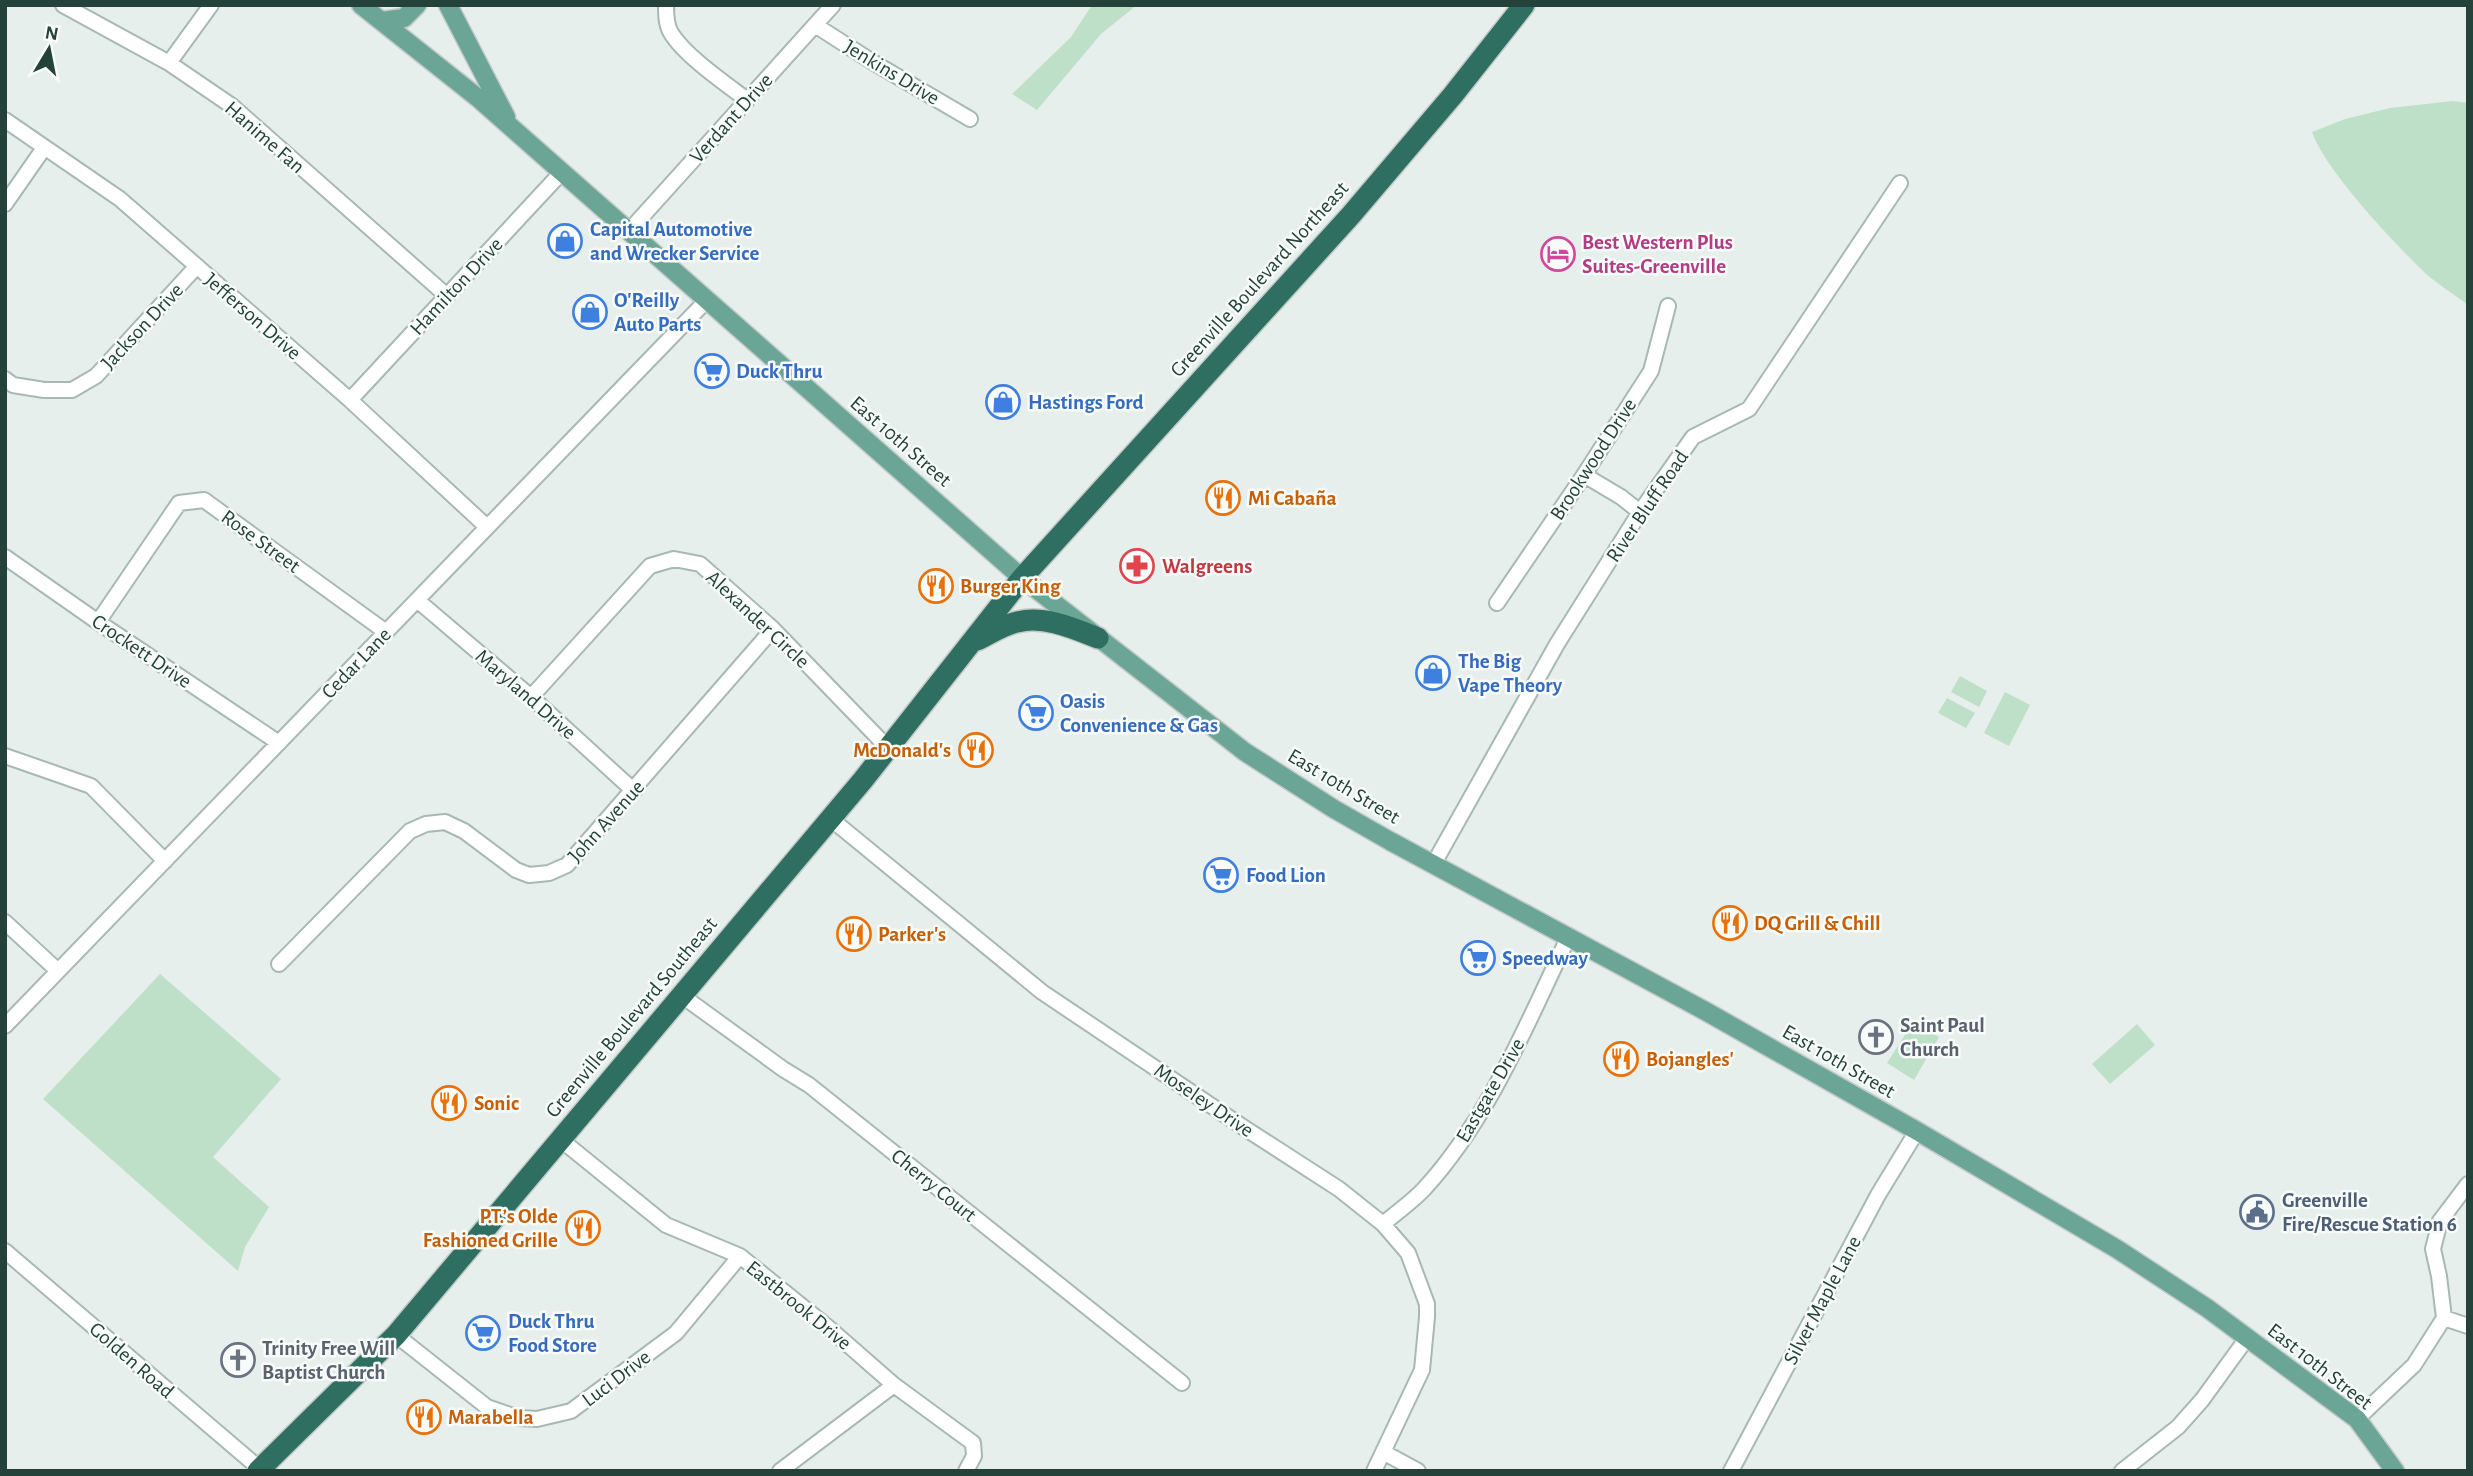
<svg xmlns="http://www.w3.org/2000/svg" width="2473" height="1476" font-family="'Alegreya Sans',sans-serif">
<rect width="100%" height="100%" fill="#e6efeb"/>
<path fill="#bfe0c8" d="M1092 5H1137L1101 34 1037 110 1012 94 1071 37Z
M2453 101 2468 103V305C2454 294 2437 284 2424 272 2394 243 2325 170 2312 132L2345 119 2390 108Z
M1960 676 1987 691 1979 707 1951 692Z
M2005 692 2030 705 2009 746 1984 733Z
M1947 698 1975 713 1966 728 1938 713Z
M160 974 281 1079 213 1157 269 1207 245 1247 238 1271 43 1099Z
M1913 1022 1939 1037 1914 1080 1887 1063Z
M2137 1024 2155 1045 2110 1084 2092 1064Z"/>
<g fill="none" stroke-linecap="round" stroke-linejoin="round">
<g stroke="#a8b8b2" stroke-width="18">
<path id="minor" d="M63 5 169 63 232 106 447 296
M666 5C666 14 666 25 671 33 685 56 726 84 747 100
M815 25 871 61 970 119
M169 63 211 5
M5 120 120 199 350 400 487 527
M5 204 44 148
M629 231 833 5
M5 379 13 385 44 390H72L96 376 197 266
M350 400 562 172
M1584 475 1621 497 1640 512
M5 557 98 622 279 743
M417 600 531 697 634 791
M1497 603 1584 475 1651 371 1668 306
M98 622 179 503 204 500 386 632
M531 697 650 566 674 559 700 564 773 629 888 748
M5 756 91 786 165 861
M831 819 1042 992 1243 1127 1339 1189 1383 1224 1408 1253 1427 1304V1317L1422 1370 1374 1471
M1433 865 1557 644 1640 512 1693 437 1749 409 1900 183
M5 922 58 971
M279 964 410 831 426 824 445 822 464 831 516 870 529 875 549 873 567 865 773 629
M681 995 783 1069 809 1085 1182 1383
M5 1026 707 300
M560 1139 666 1225 740 1256 830 1329 894 1385
M1383 1224C1397 1212 1412 1202 1424 1189 1490 1117 1527 1023 1569 936
M5 1251 260 1469
M2444 1318 2468 1326
M396 1335 487 1407 519 1418 537 1419 571 1411 676 1333 740 1256
M2357 1419 2414 1365 2444 1318 2439 1276 2433 1249 2440 1221 2468 1184
M1383 1452 1418 1471
M780 1471 894 1385 973 1443 974 1456 966 1471
M1731 1471 1878 1195 1917 1131
M2122 1471 2178 1427 2202 1400 2247 1338"/>
</g>
<g stroke="#c2cac8" stroke-width="21">
<path id="major" d="M361 5 478 98 1022 578 1245 752 1334 809 1390 841 1707 1012 1917 1131 2117 1249 2207 1308 2357 1419 2395 1471
M448 5 506 117
M382 21 404 18 417 5"/>
</g>
<g stroke="#c2cac8" stroke-width="24">
<path id="highway" d="M977 640C990 634 1003 625 1017 622 1044 615 1073 628 1098 638
M258 1471 396 1335 863 780 1022 578 1351 215 1453 95 1524 5"/>
</g>
<use href="#minor" stroke="#fff" stroke-width="14"/>
<use href="#major" stroke="#6aa596" stroke-width="18"/>
<use href="#highway" stroke="#2f6f62" stroke-width="21"/>
</g>
<defs>
<g id="shop-ring" transform="scale(1.75)"><circle r="9.5" fill="#f7fbf9" stroke="#3f7fe0" stroke-width="1.5"/><path d="M-5-2.5h2.3a2.7 3.5 0 0 1 5.4 0H5L5.5 6h-11ZM-1.5-2.5h3a1.5 2.3 0 0 0-3 0Z" fill="#3f7fe0"/></g>
<g id="hotel-ring" transform="scale(1.75)"><circle r="9.5" fill="#f7fbf9" stroke="#d1479c" stroke-width="1.5"/><path d="M-6-4.5h1.5V1H6V5H4.5V3h-9V5H-6ZM-4 0a1.8 1.8 0 1 1 3.6 0ZM.5 0V-2.5h3Q6-2.5 6 0Z" fill="#d1479c"/></g>
<g id="supermarket-ring" transform="scale(1.75)"><circle r="9.5" fill="#f7fbf9" stroke="#3f7fe0" stroke-width="1.5"/><path d="M-6-5.5h2.5l.6 2H6L4.5 2H-2.5L-4.4-4H-6ZM-1.5 3.2a1.3 1.3 0 1 0 .1 0ZM3 3.2a1.3 1.3 0 1 0 .1 0Z" fill="#3f7fe0"/></g>
<g id="restaurant-ring" transform="scale(1.75)"><circle r="9.5" fill="#f7fbf9" stroke="#e8710a" stroke-width="1.5"/><path d="M-5-6h1v4h1v-4h1v4h1v-4h1v5L-1.5 .5V6h-2V.5L-5-1ZM5-6V6H3V1.5H1.5Q1.5-4 5-6Z" fill="#e8710a"/></g>
<g id="pharmacy-ring" transform="scale(1.75)"><circle r="9.5" fill="#f7fbf9" stroke="#e0444e" stroke-width="1.5"/><path d="M-2-6h4v4h4v4h-4v4h-4v-4h-4v-4h4Z" fill="#e0444e"/></g>
<g id="church-ring" transform="scale(1.75)"><circle r="9.5" fill="#f7fbf9" stroke="#6b7280" stroke-width="1.5"/><path d="M-1.2-6h2.4v3.5h3.3v2.4h-3.3V6h-2.4V-.1h-3.3v-2.4h3.3Z" fill="#6b7280"/></g>
<g id="civic-ring" transform="scale(1.75)"><circle r="9.5" fill="#f7fbf9" stroke="#5c6f8a" stroke-width="1.5"/><path d="M-.6-6.5H3V-4.5H.6V-3L4-1V1h2V6H-6V1h2V-1L-.6-3ZM-1.2 2.5V6h2.4V2.5Z" fill="#5c6f8a"/></g>
</defs>
<g fill-rule="evenodd">
<use href="#shop-ring" x="565" y="241"/>
<use href="#hotel-ring" x="1558" y="254"/>
<use href="#shop-ring" x="590" y="312"/>
<use href="#supermarket-ring" x="712" y="371"/>
<use href="#shop-ring" x="1003" y="402"/>
<use href="#restaurant-ring" x="1223" y="498"/>
<use href="#pharmacy-ring" x="1137" y="566"/>
<use href="#restaurant-ring" x="936" y="586"/>
<use href="#shop-ring" x="1433" y="673"/>
<use href="#supermarket-ring" x="1036" y="713"/>
<use href="#restaurant-ring" x="976" y="750"/>
<use href="#supermarket-ring" x="1221" y="875"/>
<use href="#restaurant-ring" x="1730" y="923"/>
<use href="#restaurant-ring" x="854" y="934"/>
<use href="#supermarket-ring" x="1478" y="958"/>
<use href="#church-ring" x="1876" y="1037"/>
<use href="#restaurant-ring" x="1621" y="1059"/>
<use href="#restaurant-ring" x="449" y="1103"/>
<use href="#civic-ring" x="2257" y="1212"/>
<use href="#restaurant-ring" x="583" y="1228"/>
<use href="#supermarket-ring" x="483" y="1333"/>
<use href="#church-ring" x="238" y="1360"/>
<use href="#restaurant-ring" x="424" y="1417"/>
</g>
<g text-anchor="middle" stroke-width="5" stroke-linejoin="round" paint-order="stroke">
<g font-size="21" fill="#24423a" stroke="#f7fbf9">
<text transform="translate(892 72) rotate(31)" y="7">Jenkins Drive</text>
<text transform="translate(731 118) rotate(-48)" y="7">Verdant Drive</text>
<text transform="translate(265 137) rotate(41)" y="7">Hanime Fan</text>
<text transform="translate(1259 279) rotate(-48)" y="7">Greenville Boulevard Northeast</text>
<text transform="translate(456 286) rotate(-47)" y="7">Hamilton Drive</text>
<text transform="translate(253 316) rotate(41)" y="7">Jefferson Drive</text>
<text transform="translate(142 326) rotate(-47)" y="7">Jackson Drive</text>
<text transform="translate(901 441) rotate(41)" y="7">East 10th Street</text>
<text transform="translate(1593 459) rotate(-57)" y="7">Brookwood Drive</text>
<text transform="translate(1647 506) rotate(-56)" y="7">River Bluff Road</text>
<text transform="translate(261 541) rotate(36)" y="7">Rose Street</text>
<text transform="translate(758 619) rotate(43)" y="7">Alexander Circle</text>
<text transform="translate(142 651) rotate(34)" y="7">Crockett Drive</text>
<text transform="translate(356 663) rotate(-46)" y="7">Cedar Lane</text>
<text transform="translate(526 694) rotate(41)" y="7">Maryland Drive</text>
<text transform="translate(1344 786) rotate(31)" y="7">East 10th Street</text>
<text transform="translate(606 821) rotate(-48)" y="7">John Avenue</text>
<text transform="translate(631 1017) rotate(-50)" y="7">Greenville Boulevard Southeast</text>
<text transform="translate(1839 1061) rotate(30)" y="7">East 10th Street</text>
<text transform="translate(1490 1090) rotate(-60)" y="7">Eastgate Drive</text>
<text transform="translate(1204 1100) rotate(34)" y="7">Moseley Drive</text>
<text transform="translate(934 1185) rotate(39)" y="7">Cherry Court</text>
<text transform="translate(1822 1300) rotate(-62)" y="7">Silver Maple Lane</text>
<text transform="translate(799 1305) rotate(39)" y="7">Eastbrook Drive</text>
<text transform="translate(132 1360) rotate(41)" y="7">Golden Road</text>
<text transform="translate(2320 1366) rotate(38)" y="7">East 10th Street</text>
<text transform="translate(616 1378) rotate(-37)" y="7">Luci Drive</text>
</g>
<g font-size="21" font-weight="bold" fill="#366cbe" stroke="#f7fbf9" text-anchor="start">
<text x="590" y="236">Capital Automotive<tspan x="590" dy="24">and Wrecker Service</tspan></text>
<text x="614" y="307">O'Reilly<tspan x="614" dy="24">Auto Parts</tspan></text>
<text x="736" y="378">Duck Thru</text>
<text x="1028" y="409">Hastings Ford</text>
<text x="1458" y="668">The Big<tspan x="1458" dy="24">Vape Theory</tspan></text>
<text x="1060" y="708">Oasis<tspan x="1060" dy="24">Convenience &amp; Gas</tspan></text>
<text x="1246" y="882">Food Lion</text>
<text x="1502" y="965">Speedway</text>
<text x="508" y="1328">Duck Thru<tspan x="508" dy="24">Food Store</tspan></text>
</g>
<g font-size="21" font-weight="bold" fill="#b23c85" stroke="#f7fbf9" text-anchor="start">
<text x="1582" y="249">Best Western Plus<tspan x="1582" dy="24">Suites-Greenville</tspan></text>
</g>
<g font-size="21" font-weight="bold" fill="#c56008" stroke="#f7fbf9" text-anchor="start">
<text x="1248" y="505">Mi Cabaña</text>
<text x="960" y="593">Burger King</text>
<text x="951" y="757" text-anchor="end">McDonald's</text>
<text x="1754" y="930">DQ Grill &amp; Chill</text>
<text x="878" y="941">Parker's</text>
<text x="1646" y="1066">Bojangles'</text>
<text x="474" y="1110">Sonic</text>
<text x="558" y="1223" text-anchor="end">P.T.’s Olde<tspan x="558" dy="24">Fashioned Grille</tspan></text>
<text x="448" y="1424">Marabella</text>
</g>
<g font-size="21" font-weight="bold" fill="#be3a42" stroke="#f7fbf9" text-anchor="start">
<text x="1162" y="573">Walgreens</text>
</g>
<g font-size="21" font-weight="bold" fill="#5b616d" stroke="#f7fbf9" text-anchor="start">
<text x="1900" y="1032">Saint Paul<tspan x="1900" dy="24">Church</tspan></text>
<text x="262" y="1355">Trinity Free Will<tspan x="262" dy="24">Baptist Church</tspan></text>
</g>
<g font-size="21" font-weight="bold" fill="#4e5e75" stroke="#f7fbf9" text-anchor="start">
<text x="2282" y="1207">Greenville<tspan x="2282" dy="24">Fire/Rescue Station 6</tspan></text>
</g>
</g>
<rect width="2473" height="1476" fill="none" stroke="#24423a" stroke-width="14"/>
<g transform="translate(49 49) rotate(10)" stroke="#f7fbf9" stroke-width="5" paint-order="stroke">
<path d="M0-5L12 26L0 18L-12 26Z" fill="#24423a"/>
<text y="-10" font-size="19" font-weight="bold" text-anchor="middle" fill="#24423a">N</text>
</g>
</svg>
